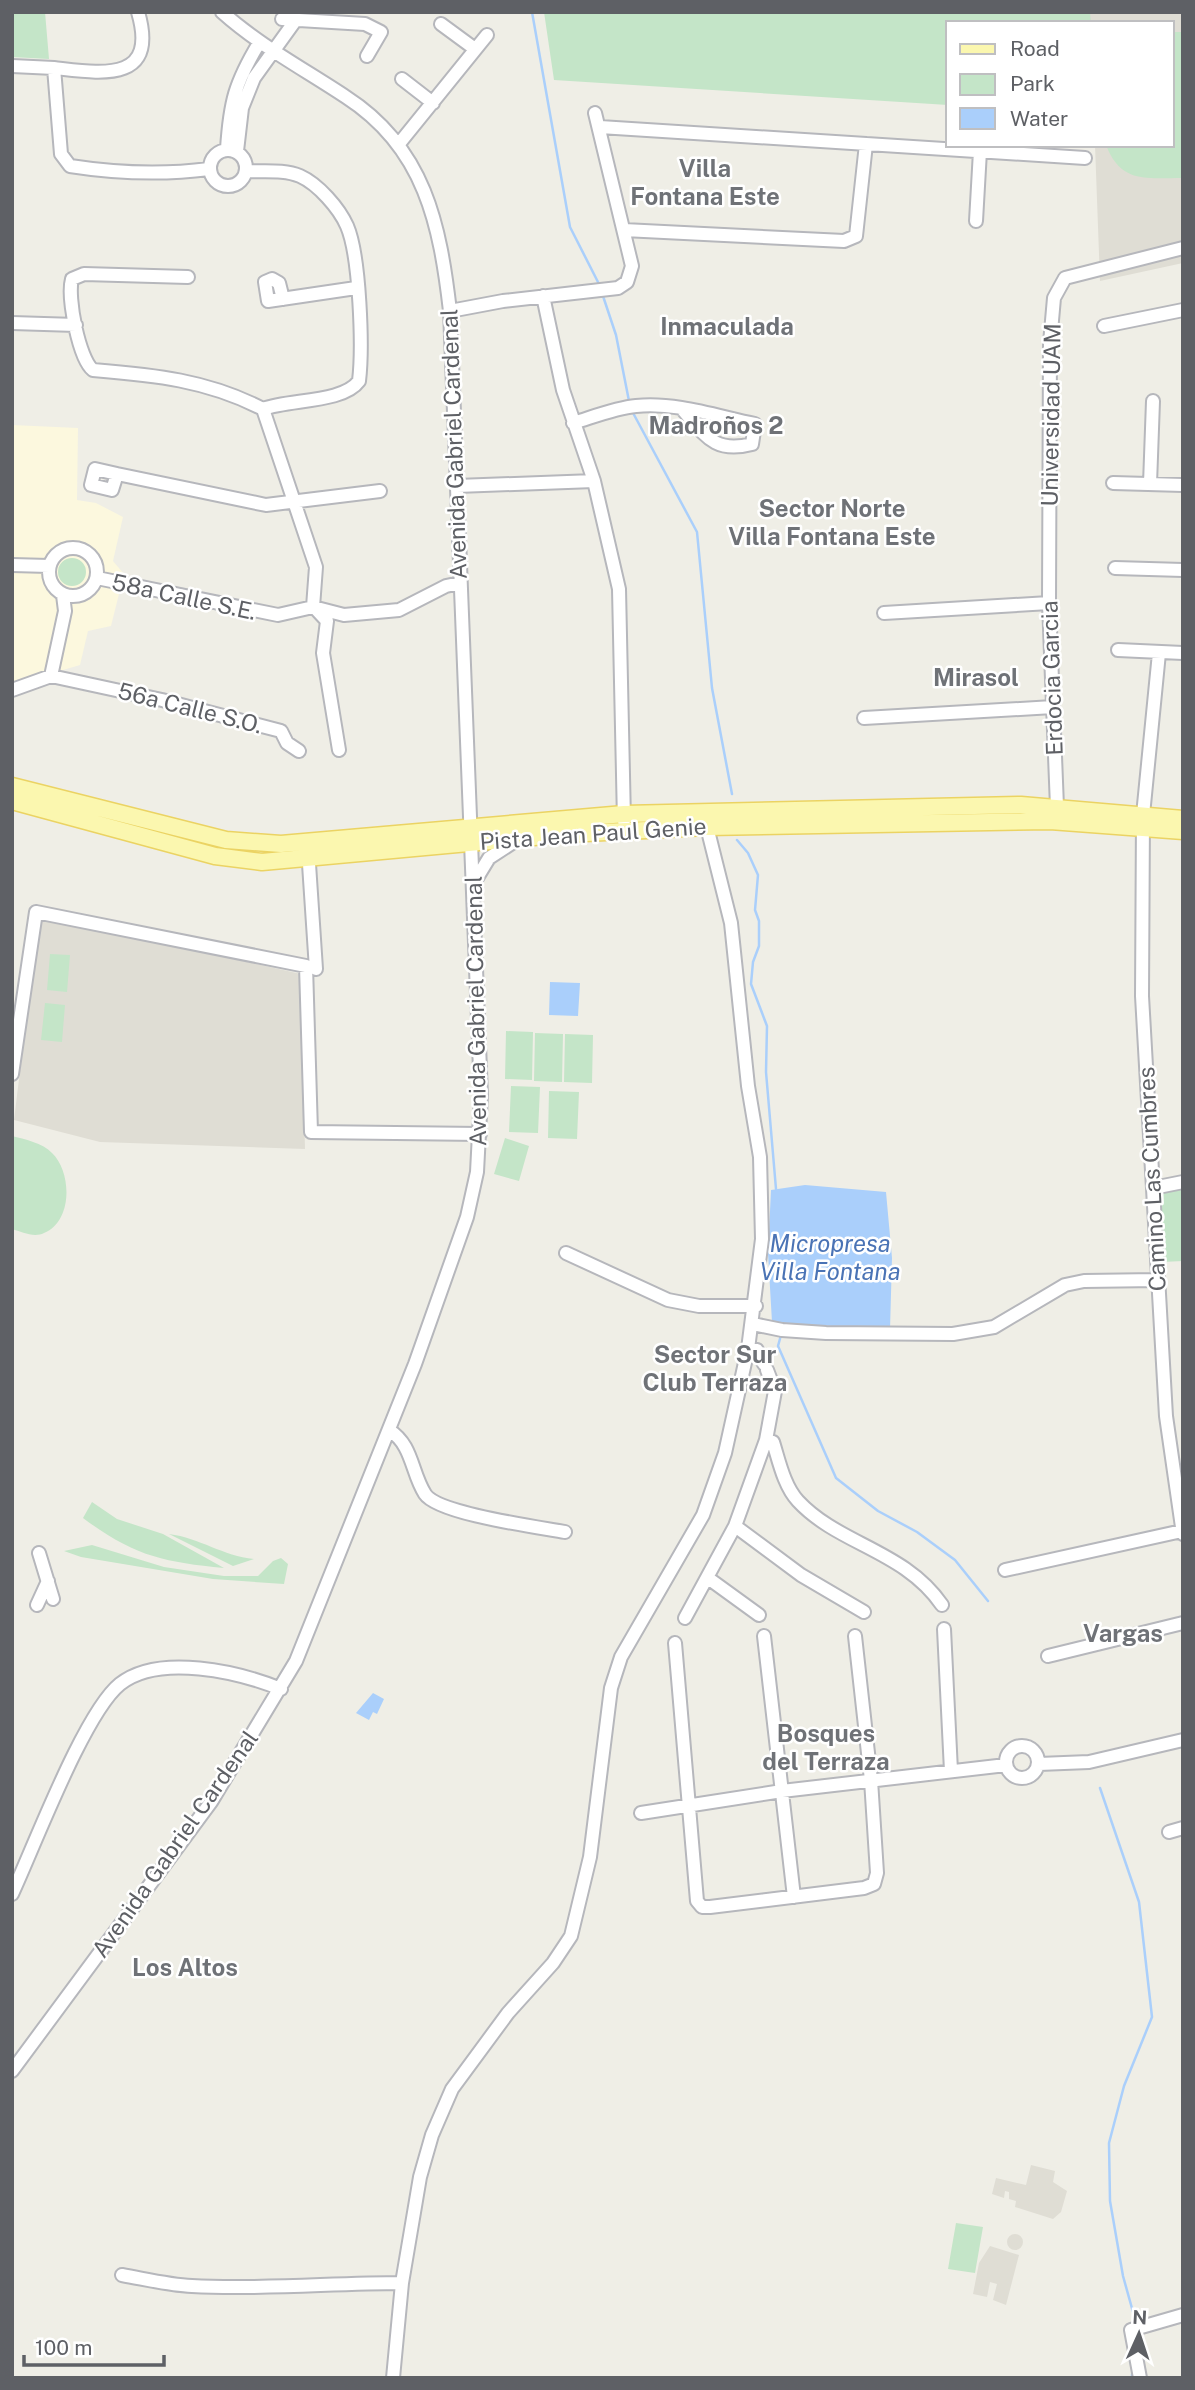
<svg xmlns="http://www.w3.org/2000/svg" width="1195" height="2390" font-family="'Public Sans',sans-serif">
<rect width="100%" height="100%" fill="#efeee6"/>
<path fill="#fcf8de" d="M12 425 78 428 77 500 96 503 123 517 113 561 124 574 111 626 88 631 80 665 12 685Z"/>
<path fill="#dfddd4" d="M1090 12H1183V263L1100 281 1095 145H1172V23H1090Z
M39 916 301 974 305 1149 100 1142 14 1120Z
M1031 2165 1055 2171 1053 2182 1067 2191 1061 2212 1053 2219 1015 2207 1016 2201 1009 2199V2192L1005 2191 1004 2198 992 2194 996 2178 1026 2185Z
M1007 2242a8 8 0 1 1 16 0a8 8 0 1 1-16 0Z
M990 2246 1019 2255 1006 2305 993 2300 997 2284 990 2282 987 2297 973 2294 979 2263Z"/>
<path fill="#c4e5c8" d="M12 12H45L49 59 12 57Z
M544 12H1090L1091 23H948V105L554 80Z
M1172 32H1183V178C1147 178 1121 184 1106 145H1172Z
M58 572a14 14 0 1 1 28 0a14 14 0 1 1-28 0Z
M50 954 70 955 67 992 47 990Z
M45 1003 65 1005 62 1042 41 1040Z
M506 1031 533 1032 532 1080 505 1079Z
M535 1033 563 1034 562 1082 534 1081Z
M565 1034 593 1035 592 1083 564 1082Z
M511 1086 540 1087 538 1133 509 1132Z
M549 1091 579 1092 577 1139 548 1138Z
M12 1136C24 1139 43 1143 52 1153 72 1172 73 1221 44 1233 34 1238 22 1232 12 1229Z
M505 1138 529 1146 519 1181 494 1174Z
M1183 1186V1261L1162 1262 1159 1191Z
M92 1502 117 1519 163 1534 224 1568C163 1562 134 1556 83 1518Z
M169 1534C200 1538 223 1556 254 1559L233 1566Z
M92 1545 164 1567 224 1576H258L273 1561 281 1558 288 1564 284 1584 213 1579 81 1557 64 1551Z
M956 2223 983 2227 975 2273 948 2269Z"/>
<path fill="#aacffb" d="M550 982 580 983 578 1016 549 1015Z
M805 1185 886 1192 892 1258 890 1330 772 1322 768 1253 771 1190Z
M373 1693 384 1699 377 1714 373 1712 369 1720 356 1713Z"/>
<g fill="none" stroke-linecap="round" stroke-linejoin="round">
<path stroke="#aacffb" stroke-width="2.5" d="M532 12 570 227 600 286
M602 293 616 335 629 401
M632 411 697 532 712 688 732 794
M737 840 748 853 758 875 755 910 759 921V946L753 962 751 984 767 1026 766 1072 776 1189
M781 1335 778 1346 836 1478 878 1511 917 1532 955 1560 988 1601
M1100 1788 1139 1902 1152 2017 1124 2086 1109 2143 1110 2201 1123 2276 1133 2312
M1132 2378V2374"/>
<g stroke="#b6b7bc" stroke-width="16">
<path id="minor" d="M282 19 365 24 381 32 367 56
M441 24 475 49
M12 66 54 68 61 154 70 166C115 173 163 175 209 169
M54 68C100 73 159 84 138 12
M402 79 433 103
M600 127 1085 158
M398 145 487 35
M227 149C230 102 235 83 259 43
M210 168a18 18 0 1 1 36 0a18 18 0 1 1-36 0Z
M237 151 242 108 254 78 295 21
M976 221 980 151
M624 230 844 241 856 236 866 144
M188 277 84 274 72 279C67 297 79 359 93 370 154 375 207 380 263 409 290 399 343 403 359 381 363 348 360 256 347 226 339 208 318 184 300 176 284 169 263 172 246 171
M543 296 563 390 594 481 619 589 624 821
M283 299 279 283 272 279 265 282 268 301 356 288
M450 311 503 301 618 288 627 282 632 266 595 113
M12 323 76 325
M1104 326 1183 310
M263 409 316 567 313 607
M573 423C593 417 615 408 636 406 676 402 716 416 755 424L752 444C714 454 705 435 682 409
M95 469 117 474 112 490 91 485Z
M117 474 266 505 380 491
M1113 483 1183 485
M1150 484 1153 401
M457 486 594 481
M49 572a24 24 0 1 1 48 0a24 24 0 1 1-48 0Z
M12 565 49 566
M1115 568 1183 570
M97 578 278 615 313 607 344 615 399 610 446 586 460 583
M314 607 327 621 323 653 339 750
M884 613 1049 603
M1118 650 1183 653
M1159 653 1143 815 1142 996 1166 1416 1183 1534
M51 676 65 611 63 595
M12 690 51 676 162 700 281 731 287 743 299 751
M864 718 1053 707
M1057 807 1049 603 1050 343 1054 298 1065 278 1183 248
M308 849 316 969
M475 881 489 858 515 841
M12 1074 36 912 306 966 311 1132 480 1134
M1153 1188 1183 1182
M566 1253 668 1300 699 1306H756
M753 1324 782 1330 826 1333 953 1334 994 1327 1065 1285 1084 1281 1157 1280
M748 1349 757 1350 764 1364
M767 1370 775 1391 766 1440 773 1442C779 1461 784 1486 798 1501 839 1545 904 1550 942 1605
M389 1430C413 1445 411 1472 425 1494 438 1514 538 1527 565 1532
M735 1526 801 1575 864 1612
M39 1553 53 1599
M1005 1570 1182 1531
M708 1578 759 1615
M37 1605 48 1581
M685 1618 735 1526 766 1440
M944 1629 951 1771
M764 1636 794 1897
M675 1643 697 1901 702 1907H710L864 1888 874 1884 877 1873 871 1780 855 1636
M1048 1656 1183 1623
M1006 1762a16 16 0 1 1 32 0a16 16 0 1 1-32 0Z
M1039 1764 1089 1762 1183 1740
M641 1813 782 1791 1006 1765
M1169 1832 1183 1828
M12 1894C34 1847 84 1713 120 1684 159 1653 239 1672 281 1689
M12 2071 211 1802 296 1661 415 1364 467 1217 477 1172 481 1095 450 311C440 225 425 148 346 97 304 69 260 46 222 12
M122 2275C145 2279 169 2285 192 2286 262 2290 332 2283 402 2283
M393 2378 402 2283 420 2177 432 2135 452 2089 508 2013 553 1963 571 1936 590 1857 611 1688 621 1657 703 1515 725 1453 748 1349 762 1239 760 1157 748 1086 731 923 707 827
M1140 2378 1131 2330 1183 2315"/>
</g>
<g stroke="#ebd363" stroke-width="19">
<path id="major" d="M12 786 226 840 281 844 624 814 1021 805 1183 819
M12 801 215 856 262 862 566 834 707 827 1050 821 1183 831"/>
</g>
<use href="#minor" stroke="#fff" stroke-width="12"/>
<use href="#major" stroke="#fbf7af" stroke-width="16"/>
</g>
<g text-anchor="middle" stroke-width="5" stroke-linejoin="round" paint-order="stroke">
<g font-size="23" fill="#5e6065" stroke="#fff">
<text transform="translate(1051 415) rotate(-89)" y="8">Universidad UAM</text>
<text transform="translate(454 444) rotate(-92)" y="8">Avenida Gabriel Cardenal</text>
<text transform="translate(184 597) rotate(12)" y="8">58a Calle S.E.</text>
<text transform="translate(1052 678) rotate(-92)" y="8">Erdocia Garcia</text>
<text transform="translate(190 708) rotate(14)" y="8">56a Calle S.O.</text>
<text transform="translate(593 834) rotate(-4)" y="8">Pista Jean Paul Genie</text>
<text transform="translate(476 1011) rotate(-91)" y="8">Avenida Gabriel Cardenal</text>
<text transform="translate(1152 1179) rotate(-93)" y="8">Camino Las Cumbres</text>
<text transform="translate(175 1844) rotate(-55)" y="8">Avenida Gabriel Cardenal</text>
</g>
<g font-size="24" font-weight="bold" fill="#6f7277" stroke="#fff">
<text x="705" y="177">Villa<tspan x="705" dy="28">Fontana Este</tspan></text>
<text x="727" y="335">Inmaculada</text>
<text x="716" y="434">Madroños 2</text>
<text x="832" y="517">Sector Norte<tspan x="832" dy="28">Villa Fontana Este</tspan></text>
<text x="976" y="686">Mirasol</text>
<text x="715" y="1363">Sector Sur<tspan x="715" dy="28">Club Terraza</tspan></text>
<text x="1123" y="1642">Vargas</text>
<text x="826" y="1742">Bosques<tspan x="826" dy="28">del Terraza</tspan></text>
<text x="185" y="1976">Los Altos</text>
</g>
<g font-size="24" font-style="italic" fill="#4a73b5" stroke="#fff">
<text x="830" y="1252">Micropresa<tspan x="830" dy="28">Villa Fontana</tspan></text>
</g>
</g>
<rect width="1195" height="2390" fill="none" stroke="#5e6065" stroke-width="28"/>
<rect x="946" y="21" width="228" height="126" fill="#ffffff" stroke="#bfbfc1" stroke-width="2"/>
<rect x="960" y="44" width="35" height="10" fill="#fbf7af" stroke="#bfbfc1" stroke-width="2"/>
<text x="1010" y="56" font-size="21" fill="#5e6065">Road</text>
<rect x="960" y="74" width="35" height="21" fill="#c4e5c8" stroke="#bfbfc1" stroke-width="2"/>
<text x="1010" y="91" font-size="21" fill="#5e6065">Park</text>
<rect x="960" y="108" width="35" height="21" fill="#aacffb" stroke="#bfbfc1" stroke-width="2"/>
<text x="1010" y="126" font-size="21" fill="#5e6065">Water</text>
<g transform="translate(1139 2334) rotate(3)" stroke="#ffffff" stroke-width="5" paint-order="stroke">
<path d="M0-5L12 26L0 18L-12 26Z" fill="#5e6065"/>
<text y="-10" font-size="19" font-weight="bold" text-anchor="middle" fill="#5e6065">N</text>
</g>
<path d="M24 2355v10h140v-10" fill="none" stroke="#5e6065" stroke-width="3.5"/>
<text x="35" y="2355" font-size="21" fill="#5e6065" stroke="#ffffff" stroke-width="5" paint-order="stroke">100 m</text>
</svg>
